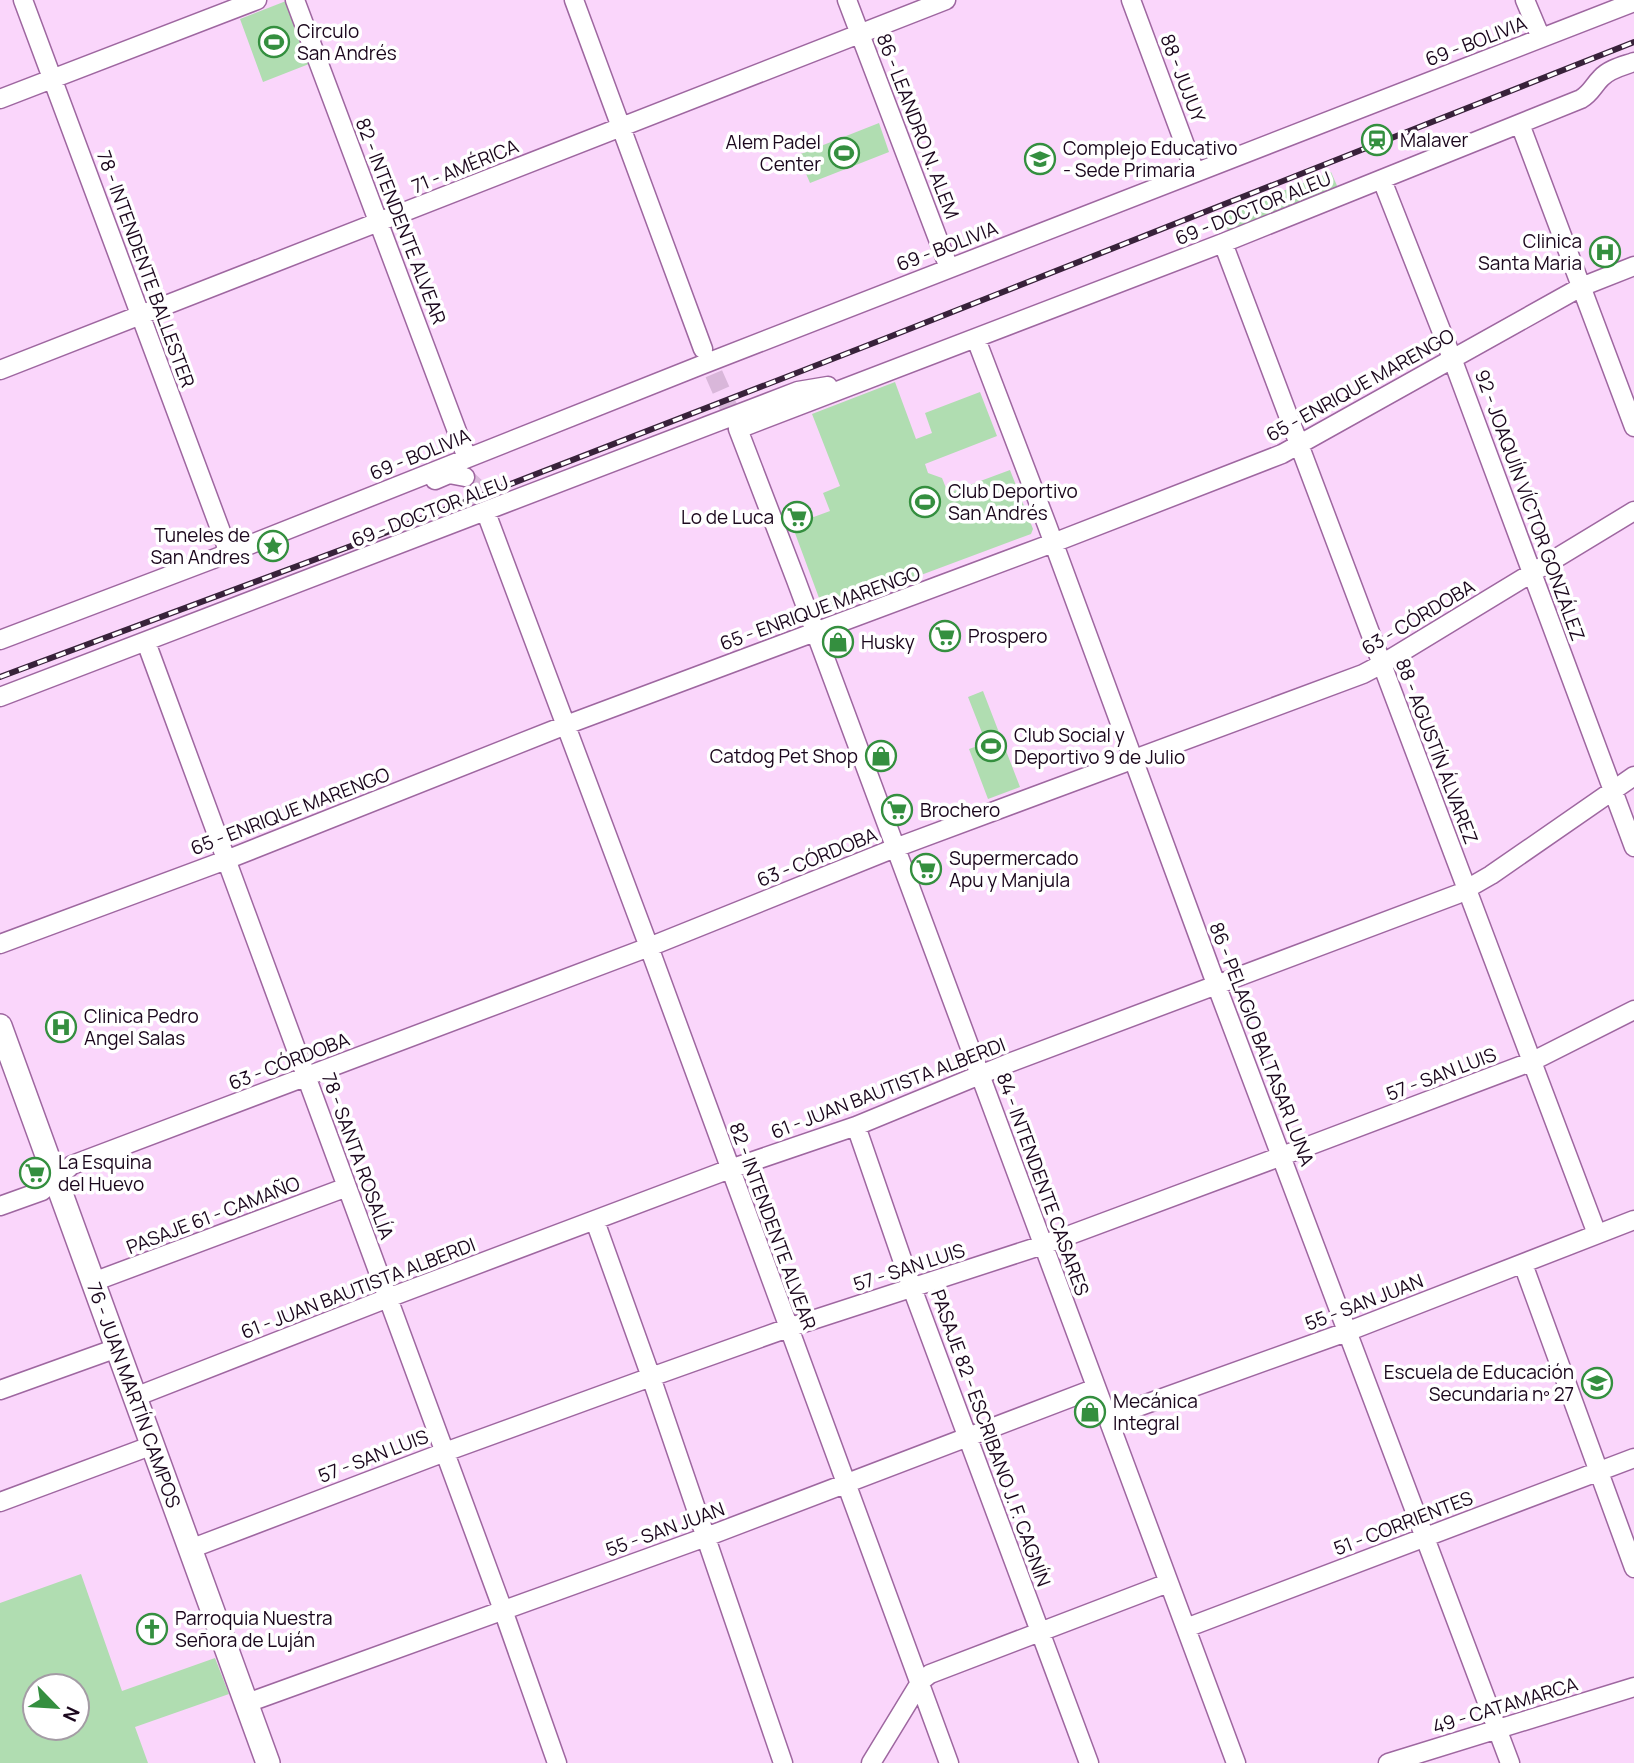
<svg xmlns="http://www.w3.org/2000/svg" width="1634" height="1763" font-family="Manrope,sans-serif">
<rect width="100%" height="100%" fill="#fad6fb"/>
<path fill="#b0ddb1" fill-rule="evenodd" d="M286 1 309 64 263 82 240 19Z
M879 123 889 152 810 183 798 155Z
M1331 172 1338 188 1228 231 1222 215Z
M895 382 916 439 932 433 925 413 980 392 997 436 925 464 928 473 942 478 948 493 1010 470 1033 529 1031 534 830 609 822 606 792 525 830 511 823 493 840 486 812 414Z
M983 691 1020 787 988 799 969 749 986 743 968 697Z
M81 1574 122 1691 215 1658 229 1694 135 1727 148 1763H0V1603ZM35 1686H77V1728H35Z"/>
<g fill="none" stroke-linecap="round" stroke-linejoin="round">
<path stroke="#d9b7da" stroke-width="18" stroke-dasharray="18 9" stroke-linecap="butt" d="M703 349 738 429
M465 477 475 486 488 518"/>
<g stroke="#9e67a0" stroke-width="21">
<path id="minor" d="M23 0 229 553
M295 0 467 458
M574 0 703 349
M847 0 949 268
M1131 0 1195 172
M1525 0 1541 38
M0 99 257 0
M1520 124 1634 427
M1382 180 1452 358 1634 847
M1223 243 1597 1234
M976 339 1047 525 1216 984 1510 1763
M0 370 946 0
M746 426 1223 243 1581 99C1591 93 1593 86 1601 78 1609 69 1623 66 1634 62
M738 429 796 580 1236 1763
M435 480 449 474 465 477
M488 518 649 947 949 1763
M0 640 229 553 699 366 1634 2
M146 642 503 1610 557 1763
M0 697 798 391 828 386
M0 944 226 860 566 725 1053 543 1282 454 1581 287 1634 266
M856 1126 912 1288 1089 1763
M0 1206 42 1191 72 1165 649 947 895 848 1363 674 1382 664 1634 511
M595 1221 651 1377 783 1763
M1523 1264 1634 1568
M93 1282 347 1187
M0 1390 117 1348
M135 1397 388 1298 730 1169 856 1126 1009 1063 1458 894 1491 875 1634 776
M1107 1418 1349 1331 1634 1220
M0 1502 153 1445
M190 1549 445 1452 651 1377 788 1328 1043 1245 1282 1156 1533 1061 1634 1010
M1186 1628 1634 1458
M247 1703 706 1537 1096 1388
M871 1763 921 1681 930 1674 1168 1583
M1388 1763 1634 1687"/>
</g>
<g stroke="#9e67a0" stroke-width="26">
<path id="major" d="M0 1026 268 1763"/>
</g>
<use href="#minor" stroke="#fff" stroke-width="18"/>
<use href="#major" stroke="#fff" stroke-width="23"/>
<g stroke="#38223a" stroke-width="6">
<path id="rail" d="M0 677 359 543 889 337 1634 42"/>
</g>
<use href="#rail" stroke="#fff" stroke-width="3.5" stroke-dasharray="10" stroke-linecap="butt"/>
</g>
<defs>
<g id="stadium-ring" transform="scale(1.575)"><circle r="9.5" fill="#fff" stroke="#348f3f" stroke-width="1.5"/><path d="M0-5a6.5 5 0 1 0 0 10a6.5 5 0 1 0 0-10ZM-3.5-1.8h7v3.6h-7Z" fill="#348f3f"/></g>
<g id="station-ring" transform="scale(1.575)"><circle r="9.5" fill="#fff" stroke="#348f3f" stroke-width="1.5"/><path d="M-3-6H3Q5-6 5-4V2Q5 4 3 4L4.5 6H3L1.5 4h-3L-3 6H-4.5L-3 4Q-5 4-5 2V-4Q-5-6-3-6ZM-3.5-4v3h7v-3ZM-3.5 1v1.5H-2V1ZM2 1v1.5H3.5V1Z" fill="#348f3f"/></g>
<g id="school-ring" transform="scale(1.575)"><circle r="9.5" fill="#fff" stroke="#348f3f" stroke-width="1.5"/><path d="M0-5L7-2L0 1L-7-2ZM-4 1L0 2.5L4 1V4Q0 6-4 4Z" fill="#348f3f"/></g>
<g id="hospital-ring" transform="scale(1.575)"><circle r="9.5" fill="#fff" stroke="#348f3f" stroke-width="1.5"/><path d="M-5-5h3v3.5h4V-5h3V5h-3V1.5h-4V5h-3Z" fill="#348f3f"/></g>
<g id="supermarket-ring" transform="scale(1.575)"><circle r="9.5" fill="#fff" stroke="#348f3f" stroke-width="1.5"/><path d="M-6-5.5h2.5l.6 2H6L4.5 2H-2.5L-4.4-4H-6ZM-1.5 3.2a1.3 1.3 0 1 0 .1 0ZM3 3.2a1.3 1.3 0 1 0 .1 0Z" fill="#348f3f"/></g>
<g id="sight-ring" transform="scale(1.575)"><circle r="9.5" fill="#fff" stroke="#348f3f" stroke-width="1.5"/><path d="M0-6L1.8-2.2L6-1.7L2.9 1.2L3.7 5.4L0 3.3L-3.7 5.4L-2.9 1.2L-6-1.7L-1.8-2.2Z" fill="#348f3f"/></g>
<g id="shop-ring" transform="scale(1.575)"><circle r="9.5" fill="#fff" stroke="#348f3f" stroke-width="1.5"/><path d="M-5-2.5h2.3a2.7 3.5 0 0 1 5.4 0H5L5.5 6h-11ZM-1.5-2.5h3a1.5 2.3 0 0 0-3 0Z" fill="#348f3f"/></g>
<g id="church-ring" transform="scale(1.575)"><circle r="9.5" fill="#fff" stroke="#348f3f" stroke-width="1.5"/><path d="M-1.2-6h2.4v3.5h3.3v2.4h-3.3V6h-2.4V-.1h-3.3v-2.4h3.3Z" fill="#348f3f"/></g>
</defs>
<g fill-rule="evenodd">
<use href="#stadium-ring" x="274" y="42"/>
<use href="#station-ring" x="1377" y="140"/>
<use href="#stadium-ring" x="844" y="153"/>
<use href="#school-ring" x="1040" y="159"/>
<use href="#hospital-ring" x="1605" y="252"/>
<use href="#stadium-ring" x="925" y="502"/>
<use href="#supermarket-ring" x="797" y="517"/>
<use href="#sight-ring" x="273" y="546"/>
<use href="#supermarket-ring" x="945" y="636"/>
<use href="#shop-ring" x="838" y="642"/>
<use href="#stadium-ring" x="991" y="746"/>
<use href="#shop-ring" x="881" y="756"/>
<use href="#supermarket-ring" x="897" y="810"/>
<use href="#supermarket-ring" x="926" y="869"/>
<use href="#hospital-ring" x="61" y="1027"/>
<use href="#supermarket-ring" x="35" y="1173"/>
<use href="#school-ring" x="1597" y="1383"/>
<use href="#shop-ring" x="1090" y="1412"/>
<use href="#church-ring" x="152" y="1629"/>
</g>
<g text-anchor="middle" stroke-width="7" stroke-linejoin="round" paint-order="stroke">
<g font-size="19" fill="#1b071d" stroke="#fff" text-anchor="start">
<text x="297" y="38">Circulo<tspan x="297" dy="22">San Andrés</tspan></text>
<text x="1400" y="147">Malaver</text>
<text x="821" y="149" text-anchor="end">Alem Padel<tspan x="821" dy="22">Center</tspan></text>
<text x="1063" y="155">Complejo Educativo<tspan x="1063" dy="22">- Sede Primaria</tspan></text>
<text x="1582" y="248" text-anchor="end">Clinica<tspan x="1582" dy="22">Santa Maria</tspan></text>
<text x="948" y="498">Club Deportivo<tspan x="948" dy="22">San Andrés</tspan></text>
<text x="774" y="524" text-anchor="end">Lo de Luca</text>
<text x="250" y="542" text-anchor="end">Tuneles de<tspan x="250" dy="22">San Andres</tspan></text>
<text x="968" y="643">Prospero</text>
<text x="861" y="649">Husky</text>
<text x="1014" y="742">Club Social y<tspan x="1014" dy="22">Deportivo 9 de Julio</tspan></text>
<text x="858" y="763" text-anchor="end">Catdog Pet Shop</text>
<text x="920" y="817">Brochero</text>
<text x="949" y="865">Supermercado<tspan x="949" dy="22">Apu y Manjula</tspan></text>
<text x="84" y="1023">Clinica Pedro<tspan x="84" dy="22">Angel Salas</tspan></text>
<text x="58" y="1169">La Esquina<tspan x="58" dy="22">del Huevo</tspan></text>
<text x="1574" y="1379" text-anchor="end">Escuela de Educación<tspan x="1574" dy="22">Secundaria nº 27</tspan></text>
<text x="1113" y="1408">Mecánica<tspan x="1113" dy="22">Integral</tspan></text>
<text x="175" y="1625">Parroquia Nuestra<tspan x="175" dy="22">Señora de Luján</tspan></text>
</g>
<g font-size="19" fill="#1b071d" stroke="#fff">
<text transform="translate(1476 41) rotate(-21)" y="7">69 - BOLIVIA</text>
<text transform="translate(1183 78) rotate(69)" y="7">88 - JUJUY</text>
<text transform="translate(918 126) rotate(69)" y="7">86 - LEANDRO N. ALEM</text>
<text transform="translate(465 166) rotate(-22)" y="7">71 - AMÉRICA</text>
<text transform="translate(1253 208) rotate(-22)" y="7">69 - DOCTOR ALEU</text>
<text transform="translate(401 221) rotate(69)" y="7">82 - INTENDENTE ALVEAR</text>
<text transform="translate(947 246) rotate(-21)" y="7">69 - BOLIVIA</text>
<text transform="translate(146 269) rotate(70)" y="7">78 - INTENDENTE BALLESTER</text>
<text transform="translate(1360 385) rotate(-29)" y="7">65 - ENRIQUE MARENGO</text>
<text transform="translate(420 454) rotate(-22)" y="7">69 - BOLIVIA</text>
<text transform="translate(1530 505) rotate(70)" y="7">92 - JOAQUÍN VÍCTOR GONZÁLEZ</text>
<text transform="translate(430 511) rotate(-21)" y="7">69 - DOCTOR ALEU</text>
<text transform="translate(820 608) rotate(-20)" y="7">65 - ENRIQUE MARENGO</text>
<text transform="translate(1418 617) rotate(-31)" y="7">63 - CÓRDOBA</text>
<text transform="translate(1437 751) rotate(69)" y="7">88 - AGUSTÍN ÁLVAREZ</text>
<text transform="translate(290 811) rotate(-21)" y="7">65 - ENRIQUE MARENGO</text>
<text transform="translate(817 857) rotate(-22)" y="7">63 - CÓRDOBA</text>
<text transform="translate(1262 1044) rotate(69)" y="7">86 - PELAGIO BALTASAR LUNA</text>
<text transform="translate(289 1061) rotate(-21)" y="7">63 - CÓRDOBA</text>
<text transform="translate(1441 1074) rotate(-21)" y="7">57 - SAN LUIS</text>
<text transform="translate(888 1088) rotate(-21)" y="7">61 - JUAN BAUTISTA ALBERDI</text>
<text transform="translate(358 1156) rotate(70)" y="7">78 - SANTA ROSALÍA</text>
<text transform="translate(1043 1184) rotate(70)" y="7">84 - INTENDENTE CASARES</text>
<text transform="translate(213 1215) rotate(-21)" y="7">PASAJE 61 - CAMAÑO</text>
<text transform="translate(773 1226) rotate(70)" y="7">82 - INTENDENTE ALVEAR</text>
<text transform="translate(909 1267) rotate(-18)" y="7">57 - SAN LUIS</text>
<text transform="translate(358 1288) rotate(-21)" y="7">61 - JUAN BAUTISTA ALBERDI</text>
<text transform="translate(1364 1302) rotate(-21)" y="7">55 - SAN JUAN</text>
<text transform="translate(134 1395) rotate(70)" y="7">76 - JUAN MARTÍN CAMPOS</text>
<text transform="translate(991 1438) rotate(70)" y="7">PASAJE 82 - ESCRIBANO J. F. CAGNÍN</text>
<text transform="translate(373 1456) rotate(-21)" y="7">57 - SAN LUIS</text>
<text transform="translate(1403 1523) rotate(-21)" y="7">51 - CORRIENTES</text>
<text transform="translate(665 1529) rotate(-20)" y="7">55 - SAN JUAN</text>
<text transform="translate(1505 1705) rotate(-17)" y="7">49 - CATAMARCA</text>
</g>
</g>
<g transform="translate(56 1707) rotate(115)"><circle r="33" fill="#ffffff" stroke="#a49ca5" stroke-width="2"/>
<path d="M0-5L12 26L0 18L-12 26Z" fill="#348f3f"/>
<text y="-10" font-size="19" font-weight="bold" text-anchor="middle" fill="#1b071d">N</text>
</g>
</svg>
